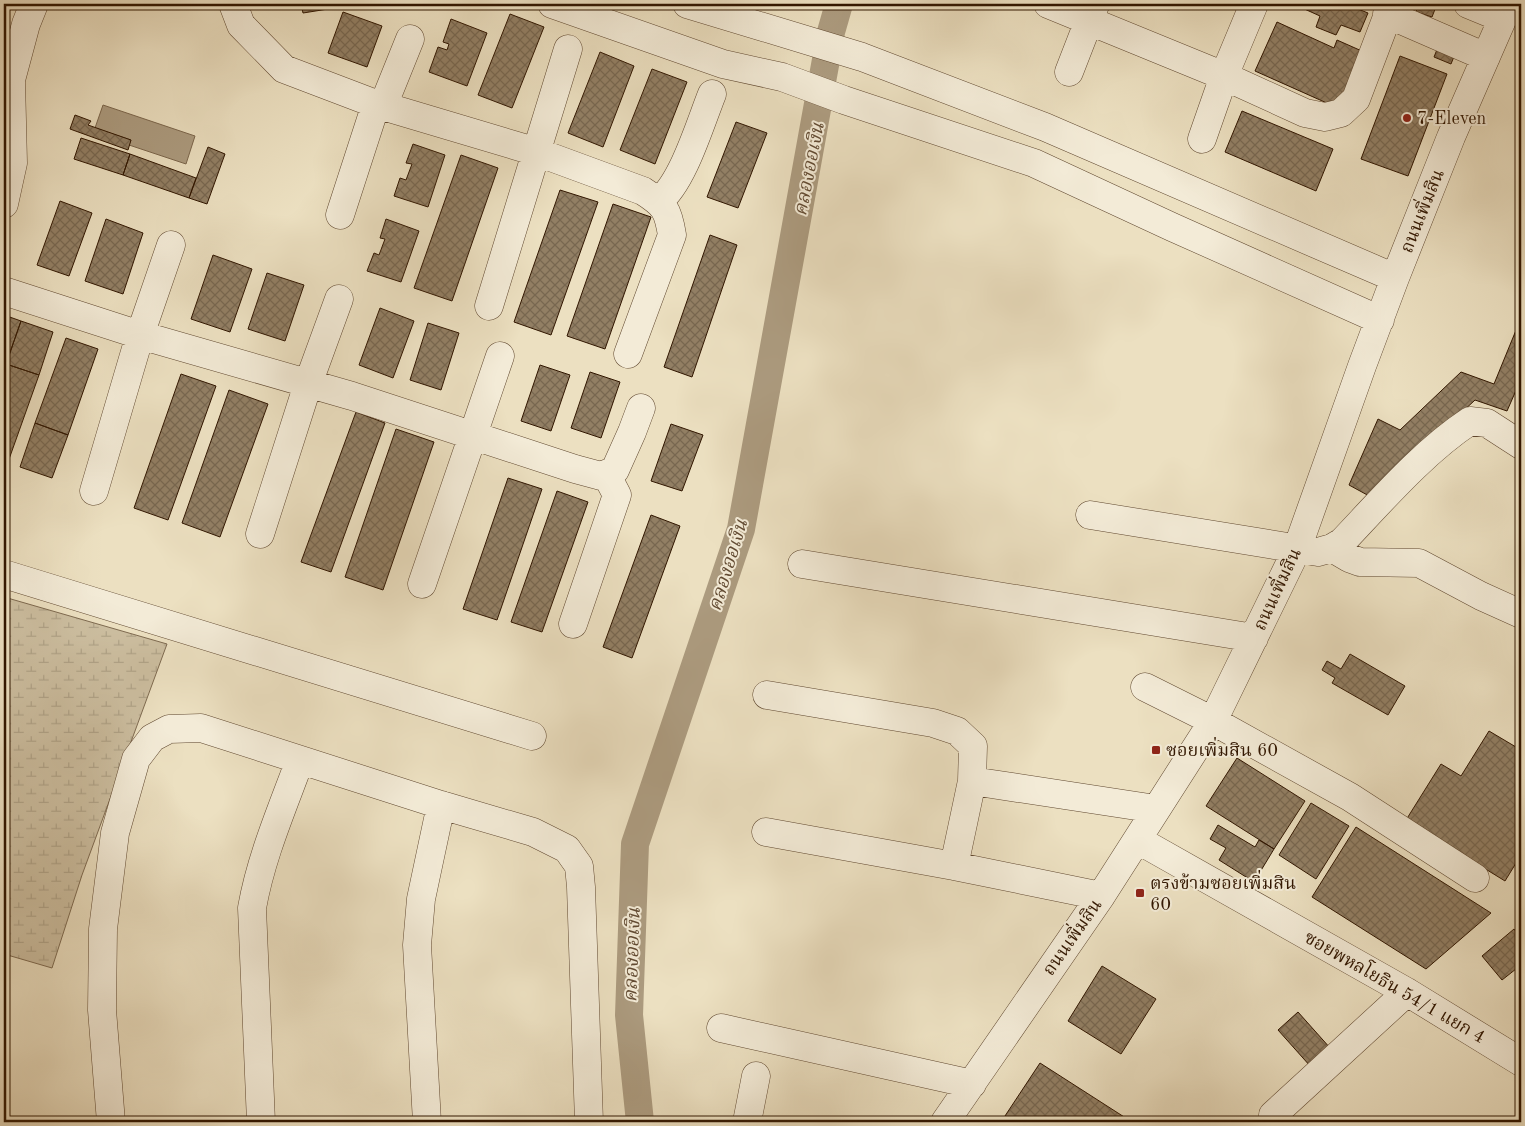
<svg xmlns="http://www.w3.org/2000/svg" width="1525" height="1126" font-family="'Old Standard TT','Noto Serif Thai',serif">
<defs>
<pattern id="wetland-marsh" width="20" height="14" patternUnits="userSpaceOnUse" patternTransform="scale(1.25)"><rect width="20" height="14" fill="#ccbea0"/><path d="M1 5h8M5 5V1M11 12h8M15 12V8" fill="none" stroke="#b0a388"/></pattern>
<pattern id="building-cross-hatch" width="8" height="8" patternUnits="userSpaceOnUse" patternTransform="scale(1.25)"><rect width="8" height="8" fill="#927f64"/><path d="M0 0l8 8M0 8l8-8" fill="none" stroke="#786750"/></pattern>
</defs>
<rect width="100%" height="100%" fill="#ece0c1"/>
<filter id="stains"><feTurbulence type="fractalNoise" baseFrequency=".004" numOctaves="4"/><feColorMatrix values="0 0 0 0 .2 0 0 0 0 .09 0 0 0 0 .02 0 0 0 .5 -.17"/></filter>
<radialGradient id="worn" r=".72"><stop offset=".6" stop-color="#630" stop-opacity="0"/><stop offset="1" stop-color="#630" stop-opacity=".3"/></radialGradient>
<path fill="url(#wetland-marsh)" stroke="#7e6a50" d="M4 597 167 644 82 875 52 968 4 954Z"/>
<path fill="#ac9b7f" stroke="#7b664c" d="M103 105 195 136 186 164 129 145 131 140 95 128Z"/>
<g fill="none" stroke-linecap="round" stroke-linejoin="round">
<path stroke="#ac9b7f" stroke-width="28" d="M640 1122 629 1015 635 844 741 529 831 32 839 4"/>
</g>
<path fill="url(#building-cross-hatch)" stroke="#311600" d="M301 4H327L328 9 303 13Z
M1302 4H1355L1353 7 1368 13 1360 32 1341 25 1336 35 1316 27 1320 16 1300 7Z
M1418 4H1437L1432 17 1416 12Z
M343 12 382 26 367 67 328 53Z
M510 14 544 27 512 108 478 95Z
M451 19 487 33 467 86 429 72 438 47 447 50 449 44 443 42Z
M1277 22 1334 48 1337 40 1364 52 1338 108 1255 71Z
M1438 47 1455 54 1451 64 1434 57Z
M600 52 634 66 603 147 568 133Z
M1400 56 1447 74 1408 176 1361 159Z
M652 69 687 82 655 164 620 150Z
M1242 111 1333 149 1316 191 1225 152Z
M75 115 91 121 88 125 131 140 128 150 70 129Z
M736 122 767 133 738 208 707 197Z
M81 138 130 154 123 175 74 159Z
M413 144 445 155 428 207 394 196 400 178 406 180 412 164 406 163Z
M208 147 225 154 207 204 189 198Z
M130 154 196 178 189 198 123 175Z
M461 155 498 168 452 301 414 288Z
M560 190 598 202 551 335 514 322Z
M60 201 92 213 69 276 37 265Z
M613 204 651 217 605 349 567 336Z
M106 219 143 233 123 294 85 281Z
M386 219 419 231 401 282 367 271 374 253 379 255 385 239 380 238Z
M710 235 737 245 692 377 664 367Z
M213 255 252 269 230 332 191 319Z
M267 273 304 285 285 341 248 329Z
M380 308 414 321 393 378 359 365Z
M4 315 21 321 6 364 4 363Z
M1521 318V379L1507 411 1475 400 1371 497 1349 485 1378 419 1400 430 1461 372 1494 384Z
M21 321 53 332 39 375 6 364Z
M428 323 459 333 441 390 410 380Z
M66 338 98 349 68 435 35 423Z
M6 364 39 375 8 462 4 460V370Z
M540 365 570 375 551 431 521 421Z
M590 372 620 382 601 438 571 428Z
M181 374 216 386 168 520 134 508Z
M229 390 268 404 220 537 182 523Z
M356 412 385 423 331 572 301 562Z
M35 423 68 435 52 478 20 467Z
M671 424 703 435 682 491 651 481Z
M396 429 434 442 383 590 345 577Z
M508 478 542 489 497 620 463 609Z
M557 491 588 502 542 632 511 622Z
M651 515 680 526 632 658 603 647Z
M1350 654 1405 686 1388 715 1332 683 1335 678 1322 670 1327 661 1341 669Z
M1489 731 1521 750V855L1505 881 1406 820 1441 764 1461 776Z
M1237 758 1305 801 1274 849 1206 806Z
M1311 803 1349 826 1316 879 1279 855Z
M1218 825 1255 847 1259 840 1274 849 1254 882 1219 860 1226 848 1210 839Z
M1356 827 1491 913 1426 969 1312 897Z
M1514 929 1521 939V965L1502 980 1482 956Z
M1102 966 1156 999 1121 1054 1068 1021Z
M1298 1012 1331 1049 1311 1067 1278 1030Z
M1040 1063 1132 1122H1001Z"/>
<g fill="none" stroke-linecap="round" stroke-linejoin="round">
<g stroke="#604830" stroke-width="29">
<path id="minor" d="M233 4 241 25 284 69 376 104 340 215
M552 4 723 64 782 77 844 100 1034 163 1172 227 1380 320
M687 4 862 57 1045 127 1395 278
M1048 4 1224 76 1202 139
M1254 4 1224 76 1305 113 1325 117 1341 113 1356 99 1392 4
M1468 4 1502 18
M1387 14 1486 57
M1069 72 1095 5
M376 104 537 152 643 191C665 205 668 210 672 235L628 354
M383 106 410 39
M659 201C683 182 700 124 712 94
M4 204 13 163 11 80 26 24 34 4
M4 291 140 335 352 396 575 469 601 476 615 470 632 432 641 408
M489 306 568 49
M94 491 140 335 171 245
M1090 515 1318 552 1332 548 1342 542C1381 501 1423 452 1470 421L1487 423 1521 445
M260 534 308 384 339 299
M1332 548 1349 558 1360 562 1419 563 1481 596 1521 614
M802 564 1254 638
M4 574 532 736
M422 584 500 356
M573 624 617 495 606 474
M1145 687 1213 721 1350 797 1475 878
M767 695 933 723 957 731 973 746 972 781 954 866
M972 781 1156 809
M766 832 954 866 1101 896
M1138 840 1407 992 1521 1062
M721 1028 972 1084
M1273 1115 1407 992
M111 1122 102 1010 103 929 115 833 136 759 152 738 169 729 201 728 441 805 533 832 567 849 579 866 581 887 589 1122
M261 1122 252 908C261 857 282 809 300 760
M427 1122 417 945 421 899 441 805
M747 1122 756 1076
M945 1122 1101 896 1213 721 1297 549 1362 366 1395 278 1451 137 1509 4"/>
</g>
<use href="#minor" stroke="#f3ebd7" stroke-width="28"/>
</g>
<g fill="#8f2418" stroke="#f3ebd7" stroke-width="2">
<circle cx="1407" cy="118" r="5"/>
<rect x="1151" y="745" width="10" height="10" rx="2.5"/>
<rect x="1135" y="888" width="10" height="10" rx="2.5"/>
</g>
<g text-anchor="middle" stroke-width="4" stroke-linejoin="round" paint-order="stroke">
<g font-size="18" fill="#311600" stroke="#f3ebd7" text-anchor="start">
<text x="1417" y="124">7-Eleven</text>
<text x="1166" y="756">ซอยเพิ่มสิน 60</text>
<text x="1150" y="889">ตรงข้ามซอยเพิ่มสิน<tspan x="1150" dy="21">60</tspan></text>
</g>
<g font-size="18" fill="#311600" stroke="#f3ebd7">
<text transform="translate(1422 211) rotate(-68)" y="6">ถนนเพิ่มสิน</text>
<text transform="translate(1277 589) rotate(-65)" y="6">ถนนเพิ่มสิน</text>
<text transform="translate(1072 937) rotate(-55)" y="6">ถนนเพิ่มสิน</text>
<text transform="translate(1395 987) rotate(30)" y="6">ซอยพหลโยธิน 54/1 แยก 4</text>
</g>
<g font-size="19" font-style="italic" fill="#624b33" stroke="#f3ebd7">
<text transform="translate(808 169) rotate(-79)" y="7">คลองออเงิน</text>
<text transform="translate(727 565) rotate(-73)" y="7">คลองออเงิน</text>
<text transform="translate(631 955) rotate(-88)" y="7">คลองออเงิน</text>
</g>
</g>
<rect width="1525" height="1126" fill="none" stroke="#ece0c1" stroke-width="20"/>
<rect x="5" y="5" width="1515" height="1116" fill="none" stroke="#311600" stroke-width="2.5"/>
<rect x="10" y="10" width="1505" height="1106" fill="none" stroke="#311600"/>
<rect width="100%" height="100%" filter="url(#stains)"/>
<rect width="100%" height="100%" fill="url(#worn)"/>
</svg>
